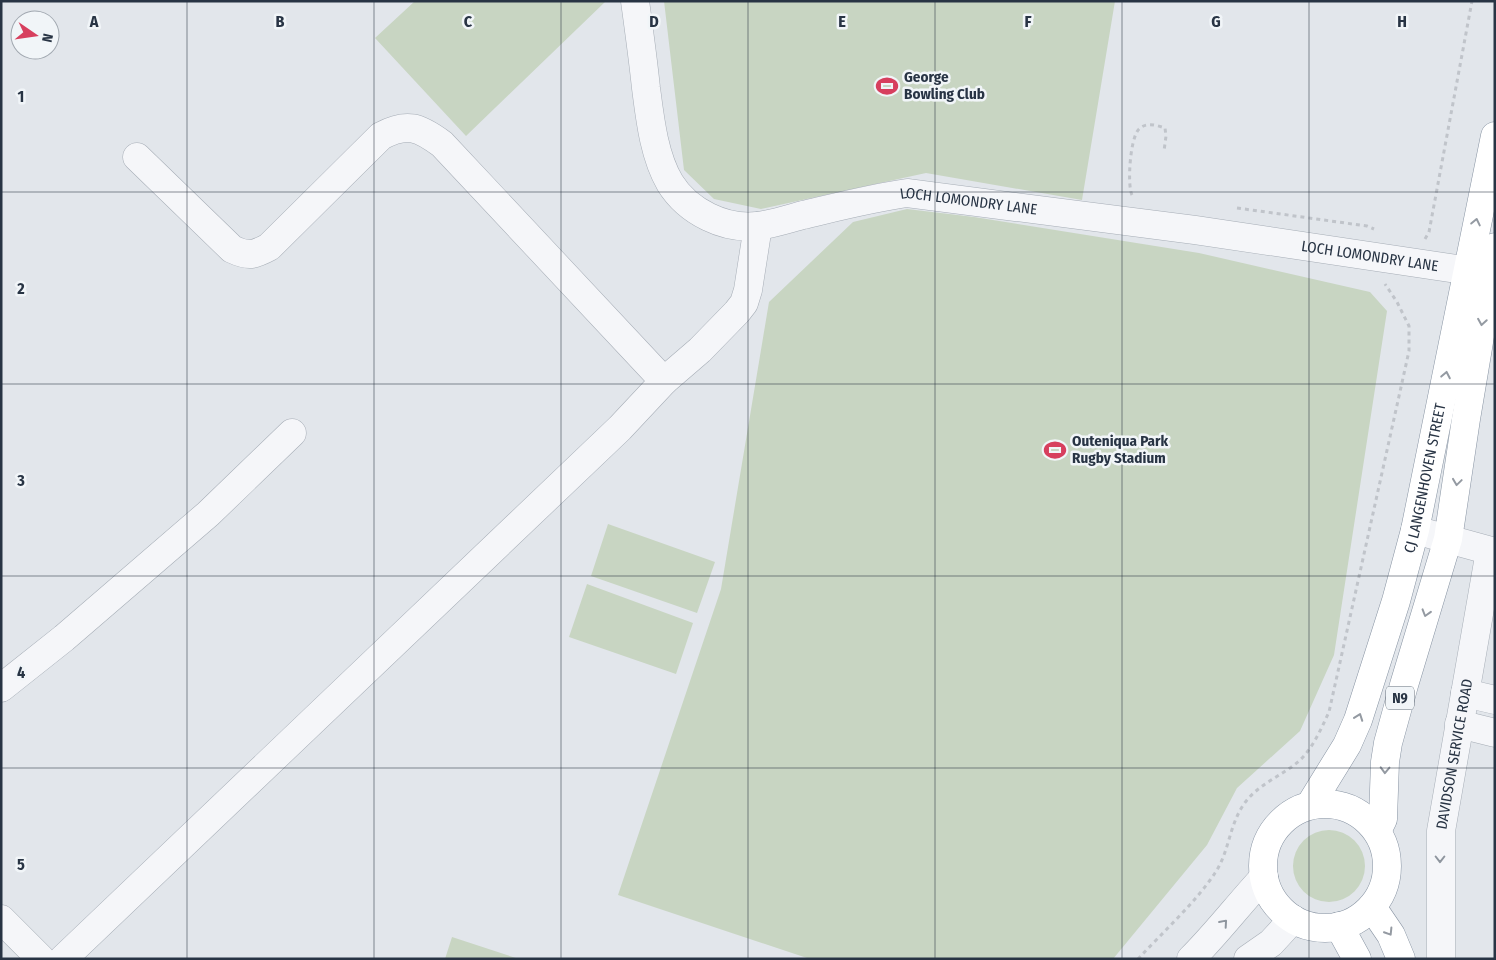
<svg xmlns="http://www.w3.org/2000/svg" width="1496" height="960" font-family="'Fira Sans Condensed',sans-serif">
<rect width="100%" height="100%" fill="#e2e6eb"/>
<path fill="#c8d5c2" d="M415 1H604L605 2 466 136 375 38Z
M664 1H1115L1082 200 926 173 761 209 714 199 684 170Z
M907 209 974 217 1199 253 1370 292 1387 311 1334 655 1300 731 1237 788 1207 845 1113 959H810L618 895 721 589 769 302 853 222Z
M608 524 715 562 697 613 591 576Z
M587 584 693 623 676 674 569 637Z
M1293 866a36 36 0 1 1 72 0a36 36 0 1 1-72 0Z
M452 937 519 959H445Z"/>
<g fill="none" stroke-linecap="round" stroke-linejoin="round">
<g stroke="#a6adb6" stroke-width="29">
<g id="minor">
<path id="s1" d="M635 1C639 30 643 59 646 88 650 119 654 156 670 183 688 212 725 230 758 226 773 224 788 219 803 215 837 207 872 198 907 193L1195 230 1490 274"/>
<path d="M664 381 700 350 737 312 744 303 748 290 758 226"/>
<path d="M1415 530 1495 552"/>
<path d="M1 688 64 638 208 514 292 433"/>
<path d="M1465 693 1495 700"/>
<path d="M1459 724 1495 733"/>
<path d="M1 919 41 959"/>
<path d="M63 959 620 428 664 381 442 144C419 127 407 122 381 136L269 247C254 255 249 257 232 249L137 157"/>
<path d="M1191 959C1217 933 1239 904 1264 877"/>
<path d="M1248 959 1271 943 1293 919"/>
<path id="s2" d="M1441 959V831L1490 551"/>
</g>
</g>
<g stroke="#8894a3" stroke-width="29">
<g id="highway">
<circle cx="1325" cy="866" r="62"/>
<path id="s3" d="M1310 805 1347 745 1358 720 1396 601 1415 530 1495 136"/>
<path d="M1377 831 1383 819 1385 762 1388 743 1404 685 1448 539 1466 419 1495 247"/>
<path d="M1372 907 1391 935 1401 959"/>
<path d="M1339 926 1357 959"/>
</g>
</g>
<path stroke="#c0c4ca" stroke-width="3" stroke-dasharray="4 4" stroke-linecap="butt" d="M1132 195C1127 185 1130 138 1139 129 1146 122 1156 125 1165 128L1166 136 1164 151
M1237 208 1367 226 1374 229
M1425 239 1429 232 1472 1
M1138 959C1162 933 1196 902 1215 873 1230 851 1229 822 1247 800 1261 783 1283 775 1299 761 1313 748 1321 729 1329 712L1409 351V326L1397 302 1385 284"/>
<use href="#minor" stroke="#f5f6f9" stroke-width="28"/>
<use href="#highway" stroke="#fff" stroke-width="28"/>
</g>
<defs><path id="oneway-chevron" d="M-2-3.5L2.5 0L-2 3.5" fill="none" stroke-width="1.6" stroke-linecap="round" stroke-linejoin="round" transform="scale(1.25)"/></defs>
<g stroke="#949aa2">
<use href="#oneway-chevron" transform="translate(1476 222) rotate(-78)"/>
<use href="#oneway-chevron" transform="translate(1482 322) rotate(99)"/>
<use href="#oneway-chevron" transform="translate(1446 375) rotate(-79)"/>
<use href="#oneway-chevron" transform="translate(1457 482) rotate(98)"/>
<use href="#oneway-chevron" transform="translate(1426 613) rotate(107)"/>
<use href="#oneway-chevron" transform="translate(1359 717) rotate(-70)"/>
<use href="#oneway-chevron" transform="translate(1385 770) rotate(92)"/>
<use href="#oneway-chevron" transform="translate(1389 932) rotate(58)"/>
</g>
<g stroke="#8e959e">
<use href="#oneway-chevron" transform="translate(1440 859) rotate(90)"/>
<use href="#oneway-chevron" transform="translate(1224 923) rotate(-49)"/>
</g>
<path fill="none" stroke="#283444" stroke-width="1" stroke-opacity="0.55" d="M187 1V959M374 1V959M561 1V959M748 1V959M935 1V959M1122 1V959M1309 1V959M1 192H1495M1 384H1495M1 576H1495M1 768H1495"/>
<defs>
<g id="stadium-bare" transform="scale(1.725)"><path d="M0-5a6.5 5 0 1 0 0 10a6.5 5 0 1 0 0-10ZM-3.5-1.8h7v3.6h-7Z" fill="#d73f5e" stroke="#f1f5f8" stroke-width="2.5" paint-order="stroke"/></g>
</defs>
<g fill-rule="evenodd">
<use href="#stadium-bare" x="887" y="86"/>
<use href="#stadium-bare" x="1055" y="450"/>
</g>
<g text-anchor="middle" stroke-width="5" stroke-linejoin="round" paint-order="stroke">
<rect fill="#f1f5f8" stroke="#646e7a" stroke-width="1" x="1386" y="686.5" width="28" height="23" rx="4"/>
<g font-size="14" font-weight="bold" fill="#283444">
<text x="1400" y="703">N9</text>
</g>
<g font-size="15" font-weight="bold" fill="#283444" stroke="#f1f5f8" text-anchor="start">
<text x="904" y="82">George<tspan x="904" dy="17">Bowling Club</tspan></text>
<text x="1072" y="446">Outeniqua Park<tspan x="1072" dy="17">Rugby Stadium</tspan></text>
</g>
<g font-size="15" fill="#283444" stroke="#f1f5f8">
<text dy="5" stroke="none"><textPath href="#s1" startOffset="504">LOCH LOMONDRY LANE</textPath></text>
<text dy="5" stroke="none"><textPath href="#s1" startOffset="909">LOCH LOMONDRY LANE</textPath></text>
<text dy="5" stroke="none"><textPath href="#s3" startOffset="349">CJ LANGENHOVEN STREET</textPath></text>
<text dy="5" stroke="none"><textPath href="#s2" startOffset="206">DAVIDSON SERVICE ROAD</textPath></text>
</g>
</g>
<g font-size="16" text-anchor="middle" font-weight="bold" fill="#283444" stroke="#f1f5f8" stroke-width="5" stroke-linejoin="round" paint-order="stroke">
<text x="94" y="27">A</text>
<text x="280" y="27">B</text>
<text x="468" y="27">C</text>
<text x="654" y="27">D</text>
<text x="842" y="27">E</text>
<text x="1028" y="27">F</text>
<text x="1216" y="27">G</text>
<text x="1402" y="27">H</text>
<text x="21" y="102">1</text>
<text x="21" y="294">2</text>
<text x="21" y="486">3</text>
<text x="21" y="678">4</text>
<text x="21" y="870">5</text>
</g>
<rect width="1496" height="960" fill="none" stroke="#283444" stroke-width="5"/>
<g transform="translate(35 35) rotate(103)"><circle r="24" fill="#f1f5f8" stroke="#a1a8b0"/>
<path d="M0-4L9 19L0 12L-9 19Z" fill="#d73f5e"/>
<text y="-8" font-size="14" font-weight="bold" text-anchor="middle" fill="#283444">N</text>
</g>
</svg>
